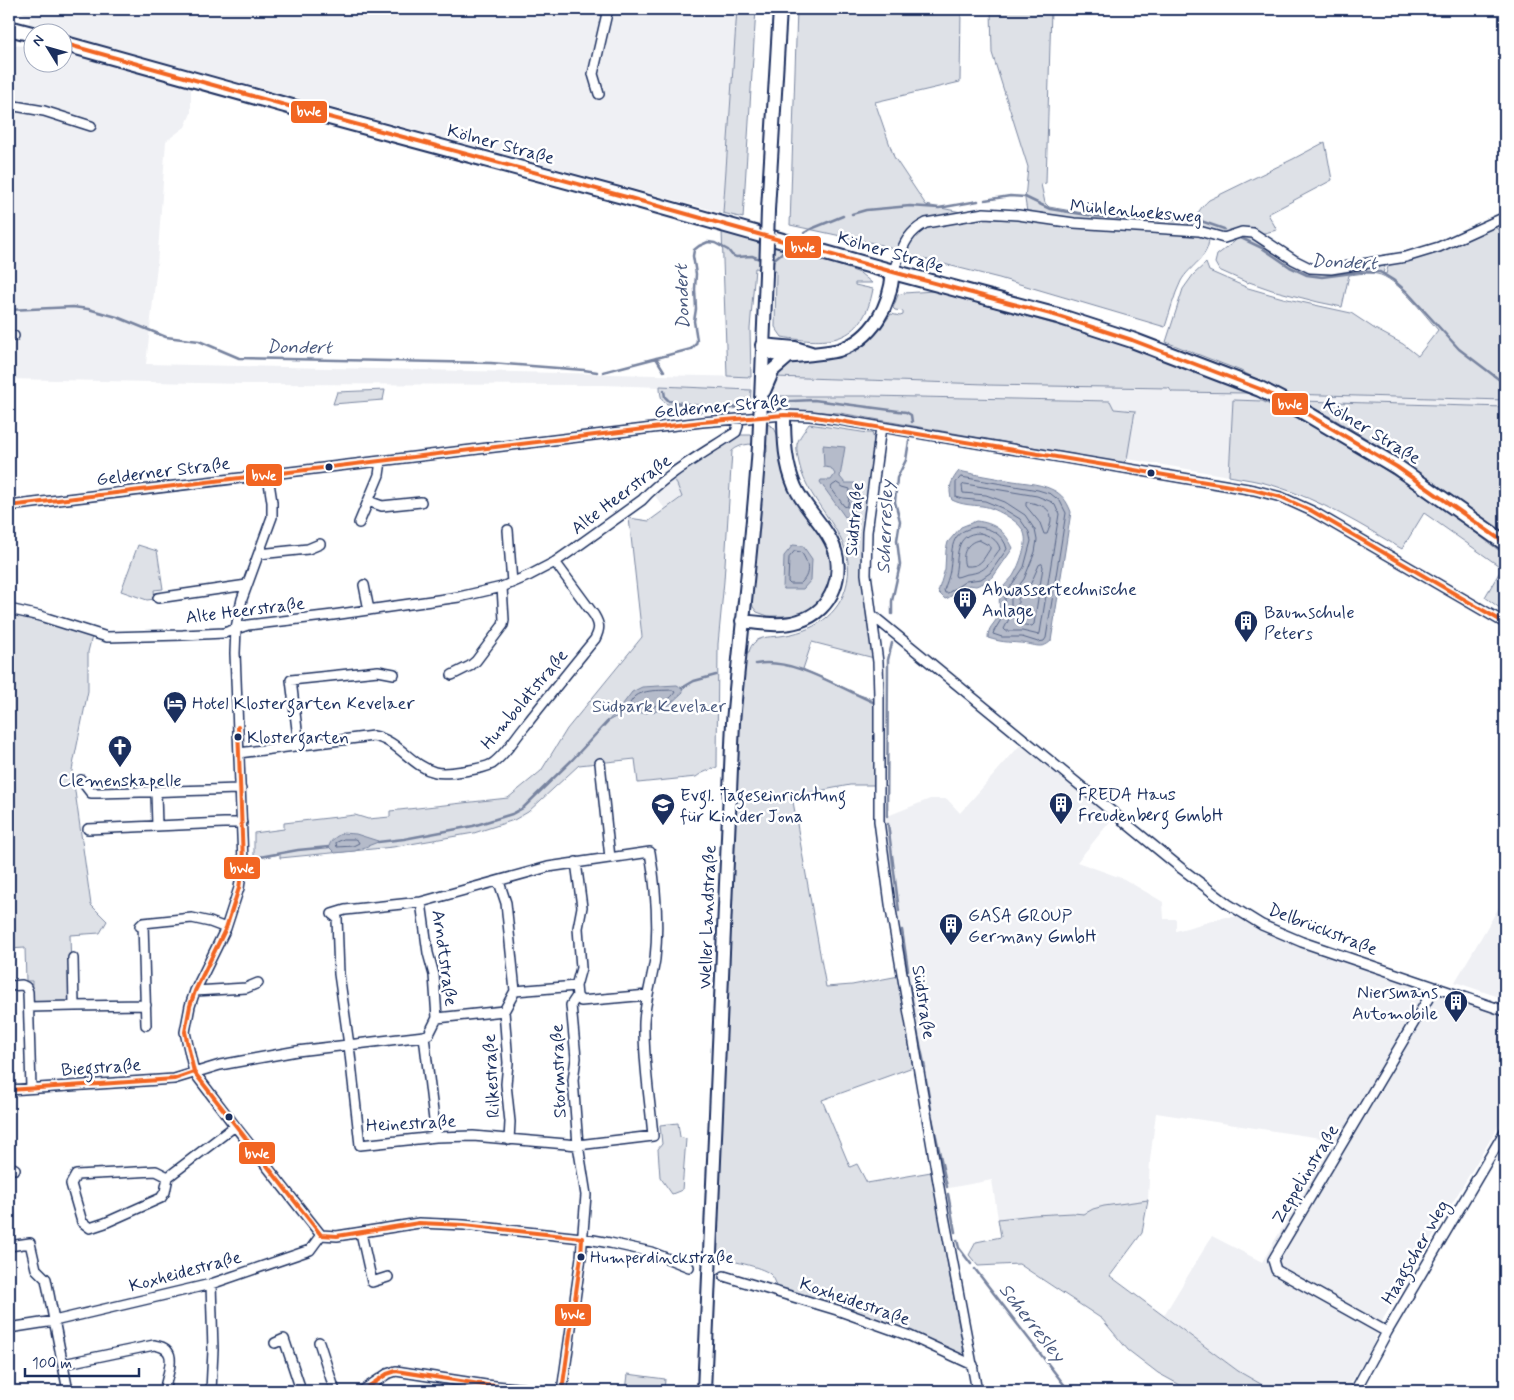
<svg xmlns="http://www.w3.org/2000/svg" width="1514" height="1400" font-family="Mynerve,sans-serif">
<rect width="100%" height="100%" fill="#fff"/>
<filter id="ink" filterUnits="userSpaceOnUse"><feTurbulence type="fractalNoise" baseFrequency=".02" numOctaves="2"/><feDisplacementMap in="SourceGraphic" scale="10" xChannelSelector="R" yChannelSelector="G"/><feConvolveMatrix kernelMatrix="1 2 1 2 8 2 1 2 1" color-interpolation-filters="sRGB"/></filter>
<g filter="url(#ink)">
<path fill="#eff0f4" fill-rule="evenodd" d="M18 9H737L723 213 196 71 191 87V113L185 127 166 141 157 265 146 364 751 377V390L603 385 245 384 9 379V50L14 45 23 46 30 18ZM32 32H62V62H32Z
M775 377 986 384 987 385 1170 388 1172 392 1248 393 1262 401 1233 400 1229 476 1127 459 1135 411 1114 409 1110 401 871 396H772Z
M1286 394 1505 400V407L1301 401Z
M674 477 682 496 665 509 653 493Z
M1022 743 1112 819 1077 862 1124 879 1163 902 1164 919H1176V931L1226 917H1238L1266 933 1299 947 1505 1017V1115L1383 1319 1371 1349 1346 1391H1273L1238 1371 1164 1315 1212 1236 1262 1262 1334 1140 1156 1113 1150 1160 1148 1200 1104 1206 1093 1209 1084 1214 1073 1213 1034 1215 998 1219 992 1180 949 1188 935 1157 879 821 890 815 930 799H947L960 813Z
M1505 897V999L1455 982Z"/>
<path fill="#dee1e7" stroke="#7c88a2" d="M737 9H756L743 218 723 213Z
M797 9H961L960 82 875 102 894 157 926 205 996 219 1028 220 1113 230 1193 233 1203 235 1209 239C1208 259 1190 265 1181 281 1174 295 1170 312 1165 327L999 278 916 257 878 244 790 225Z
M991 9H1051L1046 183 1041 184 1045 203 1049 207 1094 215 1190 217 1188 226 1094 221 1027 212 1025 199 1028 167 992 53Z
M1325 142 1332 180 1268 214 1277 230 1260 234 1225 235 1194 226C1195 215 1201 207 1209 200L1293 159Z
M1493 226 1505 234V324L1501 327 1505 340V400L1286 394 1241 371 1166 342 1183 289 1193 275 1206 263 1209 271 1248 288 1283 298 1351 313 1375 329 1403 344 1418 356 1438 330C1425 315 1396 277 1377 274 1368 272 1358 274 1349 275L1342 307 1318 302 1272 290 1249 282 1248 283 1219 270 1215 263 1217 255 1234 242 1239 235 1247 234 1308 269 1382 264 1385 267 1383 273 1386 274 1388 267 1392 262Z
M722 231 810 255 860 273 872 283H855V285L873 289C863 344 828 345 782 337L775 327 776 271 755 268 750 329 751 377 727 376Z
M933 291C997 308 1060 325 1123 345 1166 359 1209 373 1248 393L1172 392 1169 388 987 385 986 384 775 377C791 351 824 364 849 353 867 345 879 331 891 314L900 316 903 315V311L895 310 893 308 898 295 904 293Z
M660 386 751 390 750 407 695 413C693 411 692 408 689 407 676 399 660 415 660 386Z
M385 390 383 400 333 404 337 392Z
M772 396H871L1110 401 1114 409 1135 411 1127 459 1123 463 840 413 802 411H772Z
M1233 400 1262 401 1309 424 1355 450 1440 506 1505 555V612L1485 597 1502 568 1424 513 1402 549C1361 525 1321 500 1275 486 1260 481 1244 479 1229 476Z
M1301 401 1505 407V534C1440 487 1373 438 1301 401Z
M768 424 774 428 777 434 782 458 803 507 832 554 833 581 817 607 800 615 788 616H768L757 612 753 607 752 603 751 596 756 554 765 453 767 452V445C755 444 742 442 732 451L724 581 718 644 717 767C709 771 704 771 696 777L638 783 635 759 579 765 528 812 514 820 474 833 393 847 280 858V854L254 859V833L284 829V823L355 815 368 819 390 817V811L508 798 541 771 567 729 642 637 629 518 649 521 682 497 674 477 715 448 738 435H767Z
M809 424 868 433H872L874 439 863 533 874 658 812 642 803 669C812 674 822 677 832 682 847 689 859 697 876 699L875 785H850L792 796 826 987 852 985 899 976 913 1067 822 1100 850 1167 857 1164 867 1183 931 1172 963 1348V1353L959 1355 881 1320 778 1289C776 1284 775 1278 770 1274 761 1266 729 1261 716 1257L736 765 745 652H749C750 648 752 644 755 642 761 636 773 637 780 636 812 632 840 616 847 583 858 535 808 507 799 463 798 457 796 450 797 444 799 437 805 430 809 424Z
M138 545 157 551 158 556 163 589 154 590 155 599 147 600 121 591Z
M9 613 92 636 88 652V691L72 770 91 905 107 921 100 933 70 935 72 1004 31 1005 32 981H26L25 948 9 949Z
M678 1123 680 1137 686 1139 682 1190 672 1194 660 1177 658 1149 662 1144 660 1125Z
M1148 1200 1142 1233 1110 1276 1238 1371 1273 1391H1191L1158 1373 1128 1350 1102 1319 1019 1264 978 1266 969 1255 976 1242 1001 1237 998 1219 1034 1215 1073 1213 1084 1214 1093 1209 1104 1206Z
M628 1374 665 1379 664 1391H626Z"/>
<path fill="#b5bbca" stroke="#77839f" d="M823 445 845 447 840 477 845 483H855L856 485 852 517H845L820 482 821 480H831L835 474 831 468 824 467Z
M959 471C977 475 995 478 1013 481 1027 483 1043 484 1055 491 1064 496 1068 504 1071 512L1051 641C1041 651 1032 643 1020 643 1007 642 1000 642 988 638 988 627 993 626 997 618 1002 609 997 600 1001 591 1003 586 1009 581 1013 576 1017 569 1020 562 1022 555 1029 536 1025 527 1007 516 1000 512 991 507 982 506 972 505 962 505 952 500 947 489 952 479 959 471Z
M976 521C995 523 1005 531 1013 548L993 577 984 583 976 586 969 585 964 588 948 598 945 599 938 592 945 569 946 550 948 542 961 527Z
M793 545 803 546 812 559 811 580 803 589H783L784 556Z
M677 685 682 688 683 692 668 706 657 711 645 713H623L608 721 623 704 632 692 642 687Z
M342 833 356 834 378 841V842L355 851 335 853 329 847C330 840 336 837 342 833Z"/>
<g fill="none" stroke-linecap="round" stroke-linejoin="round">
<path stroke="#596789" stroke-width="1" d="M961 477 1038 490 1051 494 1060 501 1066 513 1046 638 1044 641 1038 642 1022 637H1002L993 634 994 631 1002 618 1005 609V594L1018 576 1024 567 1031 541 1029 532 1020 519 1002 508 985 501 963 499 956 497V483Z
M837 483 843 487 850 489 848 505 847 507 844 506 831 488 832 486Z
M965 484 1037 496 1052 502 1055 505 1059 514 1040 633 1039 635 1022 631H1006L1004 629 1008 621 1011 611V596L1024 579 1035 552 1037 540 1035 530 1025 515 1005 502 986 495 963 493 962 486Z
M1028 502C1050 506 1056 513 1047 534H1044L1040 523 1026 506V503Z
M976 527C990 527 1004 535 1007 549L990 573 981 579 966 581 948 593H945L944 590C946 584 949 577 950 570 953 549 948 532 976 527Z
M980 533C989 535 998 540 1000 549 989 563 987 572 968 574 964 574 960 577 956 577L955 575C959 558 953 533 980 533Z
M979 540 990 546V549C982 561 981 567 965 566 961 555 966 542 979 540Z
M795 551 801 552C809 563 811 574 800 584H790L788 582 789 558Z
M1042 564 1043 567 1034 624 1032 626 1018 624 1016 621 1018 611V599L1031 583 1039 565Z
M672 690 675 692C668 705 642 712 629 706 635 688 656 691 672 690Z
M344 839H355L358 841 359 843 353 846 337 847 336 843Z"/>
<path stroke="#77839f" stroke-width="2.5" d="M985 200 1010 196 1025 197 1050 209 1094 216 1116 218H1190
M852 214 866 210 910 206 939 208 978 201
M1198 220 1224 229
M804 233 811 229 843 216
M1239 237 1262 248 1290 267 1307 275 1322 277 1360 272H1380L1393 280 1407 292 1459 349 1505 384
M770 261 773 260 783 252
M9 310 73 307 88 309 117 317 166 337 199 341 239 358 491 363 584 370 597 372
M656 358 664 371
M603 372 691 349 696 344 697 340 694 321 696 309 695 289 696 274 693 256 694 250 699 246 708 242 715 243 728 250 732 255 736 257 752 256 762 260
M664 391 665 397 669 401 718 409 750 405
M770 402 814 400 906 412 911 415 912 422
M892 614V601L900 565 897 540 900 521 895 502 897 478 906 460 909 441
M756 664C794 657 841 689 875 703
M682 688 694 681 716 675
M887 816 888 660 892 643
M888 824 899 911
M378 842 404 839 473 826 512 814 523 808 572 760 608 721
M254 858 298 850 329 847
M902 930 908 970
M910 987 914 1014
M916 1026 925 1068
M926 1080 931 1109
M932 1118 947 1187
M948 1194 955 1232
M957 1240 959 1248 971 1264
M975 1269 1069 1391"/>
<g stroke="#1b2f5e" stroke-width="12">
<path id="street" d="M599 94 593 74 608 9
M9 105 44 111 91 126
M893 272C902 251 904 234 926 223L984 213 1018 215 1074 223 1199 231 1224 238 1242 232 1253 233 1294 260 1310 268 1331 269 1406 257 1439 247 1505 217
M9 336H14
M881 427 867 532 866 574 878 662 879 696V821L890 904 944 1216 977 1391
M268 476 272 502V517L242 599 236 628 235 653 243 862 239 888 226 928 195 991 190 1006 185 1032 194 1072 235 1126 321 1235
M368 501 382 506 421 502
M9 506 702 422 784 415 810 416 840 420 1254 490 1281 497 1312 511 1505 623
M359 523 379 475 381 461
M508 530 512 583
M259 554 308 549 320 544
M364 585 369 610
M158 598 247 585
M9 609 40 616 107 637 183 635 224 633 248 625 333 615 459 597 502 587 530 575 555 562 575 548 642 500C665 474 706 452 736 432L738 426V419
M872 615 1182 869 1228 904 1262 925 1302 942 1505 1011
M452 675 470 666 476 661 503 625 504 620 502 587
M299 746 291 680 378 671 394 674
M239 753 373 736C398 740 411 766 435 772 445 775 483 769 492 764 505 755 515 738 525 726 548 697 571 668 595 639 600 629 600 625 594 615L555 562
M600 763 610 858
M81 780 91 793C141 793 191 790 241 789
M156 793 157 826
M88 829 224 823H242
M650 852C656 888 659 923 655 959 652 980 645 1001 644 1022 643 1060 650 1099 653 1136L578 1145 473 1136 436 1137 360 1145 349 1045 339 974 337 918 332 914 345 910 421 902 548 867Z
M499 882 506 903 515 991
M421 902 428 953 434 975 437 1018
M143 923 146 1025
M140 926 143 923 192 918 210 922 226 928
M9 986 22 985 26 987 28 992 31 1088
M576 986 581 968 578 928 582 907 576 862
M195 991 246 988 258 983
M74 1006 146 1005
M29 1007 74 1006 73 958
M504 1011 508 1063 506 1084 510 1122 509 1140
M424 1036 436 1137
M9 1090 174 1079 220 1065 297 1051 424 1036 429 1034 437 1018 504 1011 515 991 576 986 577 996 581 1001 648 995
M9 1166 15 1169
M168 1177 156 1171 76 1175 71 1184 82 1222 90 1228 105 1223 161 1198 165 1192 168 1177 235 1126
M361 1233 372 1282 388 1277
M321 1235 337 1236 419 1223 464 1225 582 1238 610 1243 651 1252 689 1267
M9 1246 30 1243 36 1269 46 1279 68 1391
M724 1276 837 1310 910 1336 973 1365
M211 1284 213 1350 211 1391
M9 1328 54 1321 211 1284 310 1250 321 1235
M1387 1332 1276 1270 1273 1260 1435 987
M319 1342 335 1391
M275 1343 284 1339 299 1384V1391
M63 1364 154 1345C159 1346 165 1347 168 1352 174 1359 166 1382 164 1391
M362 1391 387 1374 396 1371 486 1385 546 1391
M562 1391 581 1257 586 1195 578 1145 573 1080 576 1058 571 1005 577 996
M1355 1391 1387 1332 1505 1131"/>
</g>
<g stroke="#1b2f5e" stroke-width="16">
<path id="secondary" d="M768 210 780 9
M762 345C774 359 789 357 805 355 816 353 828 353 839 350 873 339 890 306 893 272
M762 345 795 348 811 353
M764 391 773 370 788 357
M761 400 766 274
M742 621C761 623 781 627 799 621 833 611 847 571 831 541 821 521 804 507 795 487 785 464 784 440 784 415
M704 1391 733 722C741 630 753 538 759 446"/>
</g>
<g stroke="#1b2f5e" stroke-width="18">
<path id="primary" d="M9 28 32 34
M62 43 303 110 630 198 893 272 1058 316 1132 340 1260 389 1299 409 1397 467 1505 543"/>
</g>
<use href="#street" stroke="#fff" stroke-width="9"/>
<use href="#secondary" stroke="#fff" stroke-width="12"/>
<use href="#primary" stroke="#fff" stroke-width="14"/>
<g stroke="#1b2f5e" stroke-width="16" stroke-linecap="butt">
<path id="secondary-bridge" d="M766 274 768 210
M759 446 761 400"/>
</g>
<use href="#secondary-bridge" stroke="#fff" stroke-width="12"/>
<g stroke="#fff" stroke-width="8">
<path id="bus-1" d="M62 43 303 110 630 198 893 272 1058 316 1132 340 1260 389 1299 409 1397 467 1505 543
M9 506 702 422 784 415 810 416 1254 490 1281 497 1312 511 1505 623
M238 727 243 862 239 888 226 928 195 991 190 1006 185 1032 194 1072 321 1235
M9 1090 174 1079 194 1072
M321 1235 337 1236 419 1223 464 1225 582 1238
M362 1391 387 1374 396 1371 486 1385 546 1391
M562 1391 581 1257 582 1238"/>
</g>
<use href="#bus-1" stroke="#f26522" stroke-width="4"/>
</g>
</g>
<defs>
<g id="building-pin" transform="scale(1.25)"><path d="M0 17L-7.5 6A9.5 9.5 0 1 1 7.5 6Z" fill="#1b2f5e" stroke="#fff"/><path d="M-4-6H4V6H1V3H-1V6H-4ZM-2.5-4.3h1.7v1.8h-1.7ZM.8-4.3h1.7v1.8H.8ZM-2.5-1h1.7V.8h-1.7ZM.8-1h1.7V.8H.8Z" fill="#fff"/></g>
<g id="hotel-pin" transform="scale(1.25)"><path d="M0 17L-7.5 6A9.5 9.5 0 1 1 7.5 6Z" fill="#1b2f5e" stroke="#fff"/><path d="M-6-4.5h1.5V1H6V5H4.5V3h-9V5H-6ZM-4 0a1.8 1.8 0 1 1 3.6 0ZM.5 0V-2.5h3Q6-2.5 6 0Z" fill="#fff"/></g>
<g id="church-pin" transform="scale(1.25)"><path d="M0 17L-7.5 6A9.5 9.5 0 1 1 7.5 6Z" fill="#1b2f5e" stroke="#fff"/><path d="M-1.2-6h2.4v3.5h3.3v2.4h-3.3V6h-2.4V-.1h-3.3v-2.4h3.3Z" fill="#fff"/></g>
<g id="school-pin" transform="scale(1.25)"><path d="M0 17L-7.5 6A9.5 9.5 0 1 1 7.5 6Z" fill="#1b2f5e" stroke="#fff"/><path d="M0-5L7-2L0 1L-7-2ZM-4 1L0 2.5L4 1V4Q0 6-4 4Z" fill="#fff"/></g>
</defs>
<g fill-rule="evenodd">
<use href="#building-pin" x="965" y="599"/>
<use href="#building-pin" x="1246" y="622"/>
<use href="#hotel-pin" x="175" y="703"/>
<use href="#church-pin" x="120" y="747"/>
<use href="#building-pin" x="1061" y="804"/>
<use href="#school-pin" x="663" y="805"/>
<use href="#building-pin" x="951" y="925"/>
<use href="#building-pin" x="1456" y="1002"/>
</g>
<g fill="#1b2f5e" stroke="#fff" stroke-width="2">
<circle cx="329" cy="467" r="4.5"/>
<circle cx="1151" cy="473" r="4.5"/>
<circle cx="238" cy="737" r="4.5"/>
<circle cx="229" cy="1117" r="4.5"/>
<circle cx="581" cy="1257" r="4.5"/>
</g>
<g text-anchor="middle" stroke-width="5" stroke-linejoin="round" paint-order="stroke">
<g font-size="17" fill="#1b2f5e" stroke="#fff" text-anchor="start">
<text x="247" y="743">Klostergarten</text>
<text x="590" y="1263">Humperdinckstraße</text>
</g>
<g font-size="18" fill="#1b2f5e" stroke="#fff">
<text transform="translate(501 144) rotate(15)" y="6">Kölner Straße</text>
<text transform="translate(1136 211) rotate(5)" y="6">Mühlenhoeksweg</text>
<text transform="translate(891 252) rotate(16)" y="6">Kölner Straße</text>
<text transform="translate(721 406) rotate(-5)" y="6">Gelderner Straße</text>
<text transform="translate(1372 431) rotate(31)" y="6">Kölner Straße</text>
<text transform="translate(163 471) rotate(-7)" y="6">Gelderner Straße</text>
<text transform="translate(621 494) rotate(-37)" y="6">Alte Heerstraße</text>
<text transform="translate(854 519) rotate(-85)" y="6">Südstraße</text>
<text transform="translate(245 610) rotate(-7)" y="6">Alte Heerstraße</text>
<text transform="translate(524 699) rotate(-50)" y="6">Humboldtstraße</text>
<text transform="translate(707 917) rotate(-88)" y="6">Weller Landstraße</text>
<text transform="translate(1323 929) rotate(21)" y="6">Delbrückstraße</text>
<text transform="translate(445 958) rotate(82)" y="6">Arndtstraße</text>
<text transform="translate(924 1002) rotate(81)" y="6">Südstraße</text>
<text transform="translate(101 1067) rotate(-4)" y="6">Biegstraße</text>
<text transform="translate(558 1071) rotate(-92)" y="6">Stormstraße</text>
<text transform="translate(491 1076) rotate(-93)" y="6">Rilkestraße</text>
<text transform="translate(411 1123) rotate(-3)" y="6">Heinestraße</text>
<text transform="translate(1305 1174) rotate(-59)" y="6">Zeppelinstraße</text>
<text transform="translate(1415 1252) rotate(-60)" y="6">Haagscher Weg</text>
<text transform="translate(185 1271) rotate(-15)" y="6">Koxheidestraße</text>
<text transform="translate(855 1301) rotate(19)" y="6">Koxheidestraße</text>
</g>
<g font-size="18" fill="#1b2f5e" stroke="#fff" text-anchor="start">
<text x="982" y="595">Abwassertechnische<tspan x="982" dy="21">Anlage</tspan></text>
<text x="1264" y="618">Baumschule<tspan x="1264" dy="21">Peters</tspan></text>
<text x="192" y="709">Hotel Klostergarten Kevelaer</text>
<text x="120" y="786" text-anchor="middle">Clemenskapelle</text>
<text x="1078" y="800">FREDA Haus<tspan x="1078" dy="21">Freudenberg GmbH</tspan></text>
<text x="680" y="801">Evgl. Tageseinrichtung<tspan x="680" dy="21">für Kinder Jona</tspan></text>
<text x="968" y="921">GASA GROUP<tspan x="968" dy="21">Germany GmbH</tspan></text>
<text x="1438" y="998" text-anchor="end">Niersmans<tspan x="1438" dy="21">Automobile</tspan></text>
</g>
<g font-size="18" fill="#4c5c80" stroke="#fff">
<text x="659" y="712">Südpark Kevelaer</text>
</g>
<g font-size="19" font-style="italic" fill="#49597e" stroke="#fff">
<text transform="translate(1344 261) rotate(2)" y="7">Dondert</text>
<text transform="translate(681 297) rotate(-92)" y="7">Dondert</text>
<text transform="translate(299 346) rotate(1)" y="7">Dondert</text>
<text transform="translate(884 527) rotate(-88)" y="7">Scherresley</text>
<text transform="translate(1033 1322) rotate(52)" y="7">Scherresley</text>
</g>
</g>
<g stroke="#fff" stroke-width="2">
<rect x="290" y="100" width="38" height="24" rx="5" fill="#f26522"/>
<rect x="784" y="235" width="38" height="24" rx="5" fill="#f26522"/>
<rect x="1271" y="392" width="38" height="24" rx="5" fill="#f26522"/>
<rect x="245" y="463" width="38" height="24" rx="5" fill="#f26522"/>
<rect x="223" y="856" width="38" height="24" rx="5" fill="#f26522"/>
<rect x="238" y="1141" width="38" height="24" rx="5" fill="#f26522"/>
<rect x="554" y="1303" width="38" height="24" rx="5" fill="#f26522"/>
</g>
<g font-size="14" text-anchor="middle" font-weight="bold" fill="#fff">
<text x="309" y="116">bWe</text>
<text x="803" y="252">bWe</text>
<text x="1290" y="409">bWe</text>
<text x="264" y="480">bWe</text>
<text x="242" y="873">bWe</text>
<text x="257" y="1158">bWe</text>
<text x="573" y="1319">bWe</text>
</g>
<rect width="1514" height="1400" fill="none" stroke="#fff" stroke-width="30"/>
<rect x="15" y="15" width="1484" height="1370" fill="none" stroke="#1b2f5e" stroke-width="2" filter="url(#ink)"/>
<g transform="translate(48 48) rotate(307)"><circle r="24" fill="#ffffff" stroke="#a4acbf"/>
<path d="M0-4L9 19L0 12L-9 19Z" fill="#1b2f5e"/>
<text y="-8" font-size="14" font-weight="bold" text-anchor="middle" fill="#1b2f5e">N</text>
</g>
<path d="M25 1368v8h114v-8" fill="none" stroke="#1b2f5e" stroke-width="2.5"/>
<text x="32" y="1368" font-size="15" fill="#1b2f5e" stroke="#ffffff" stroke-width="4" paint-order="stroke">100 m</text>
</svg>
